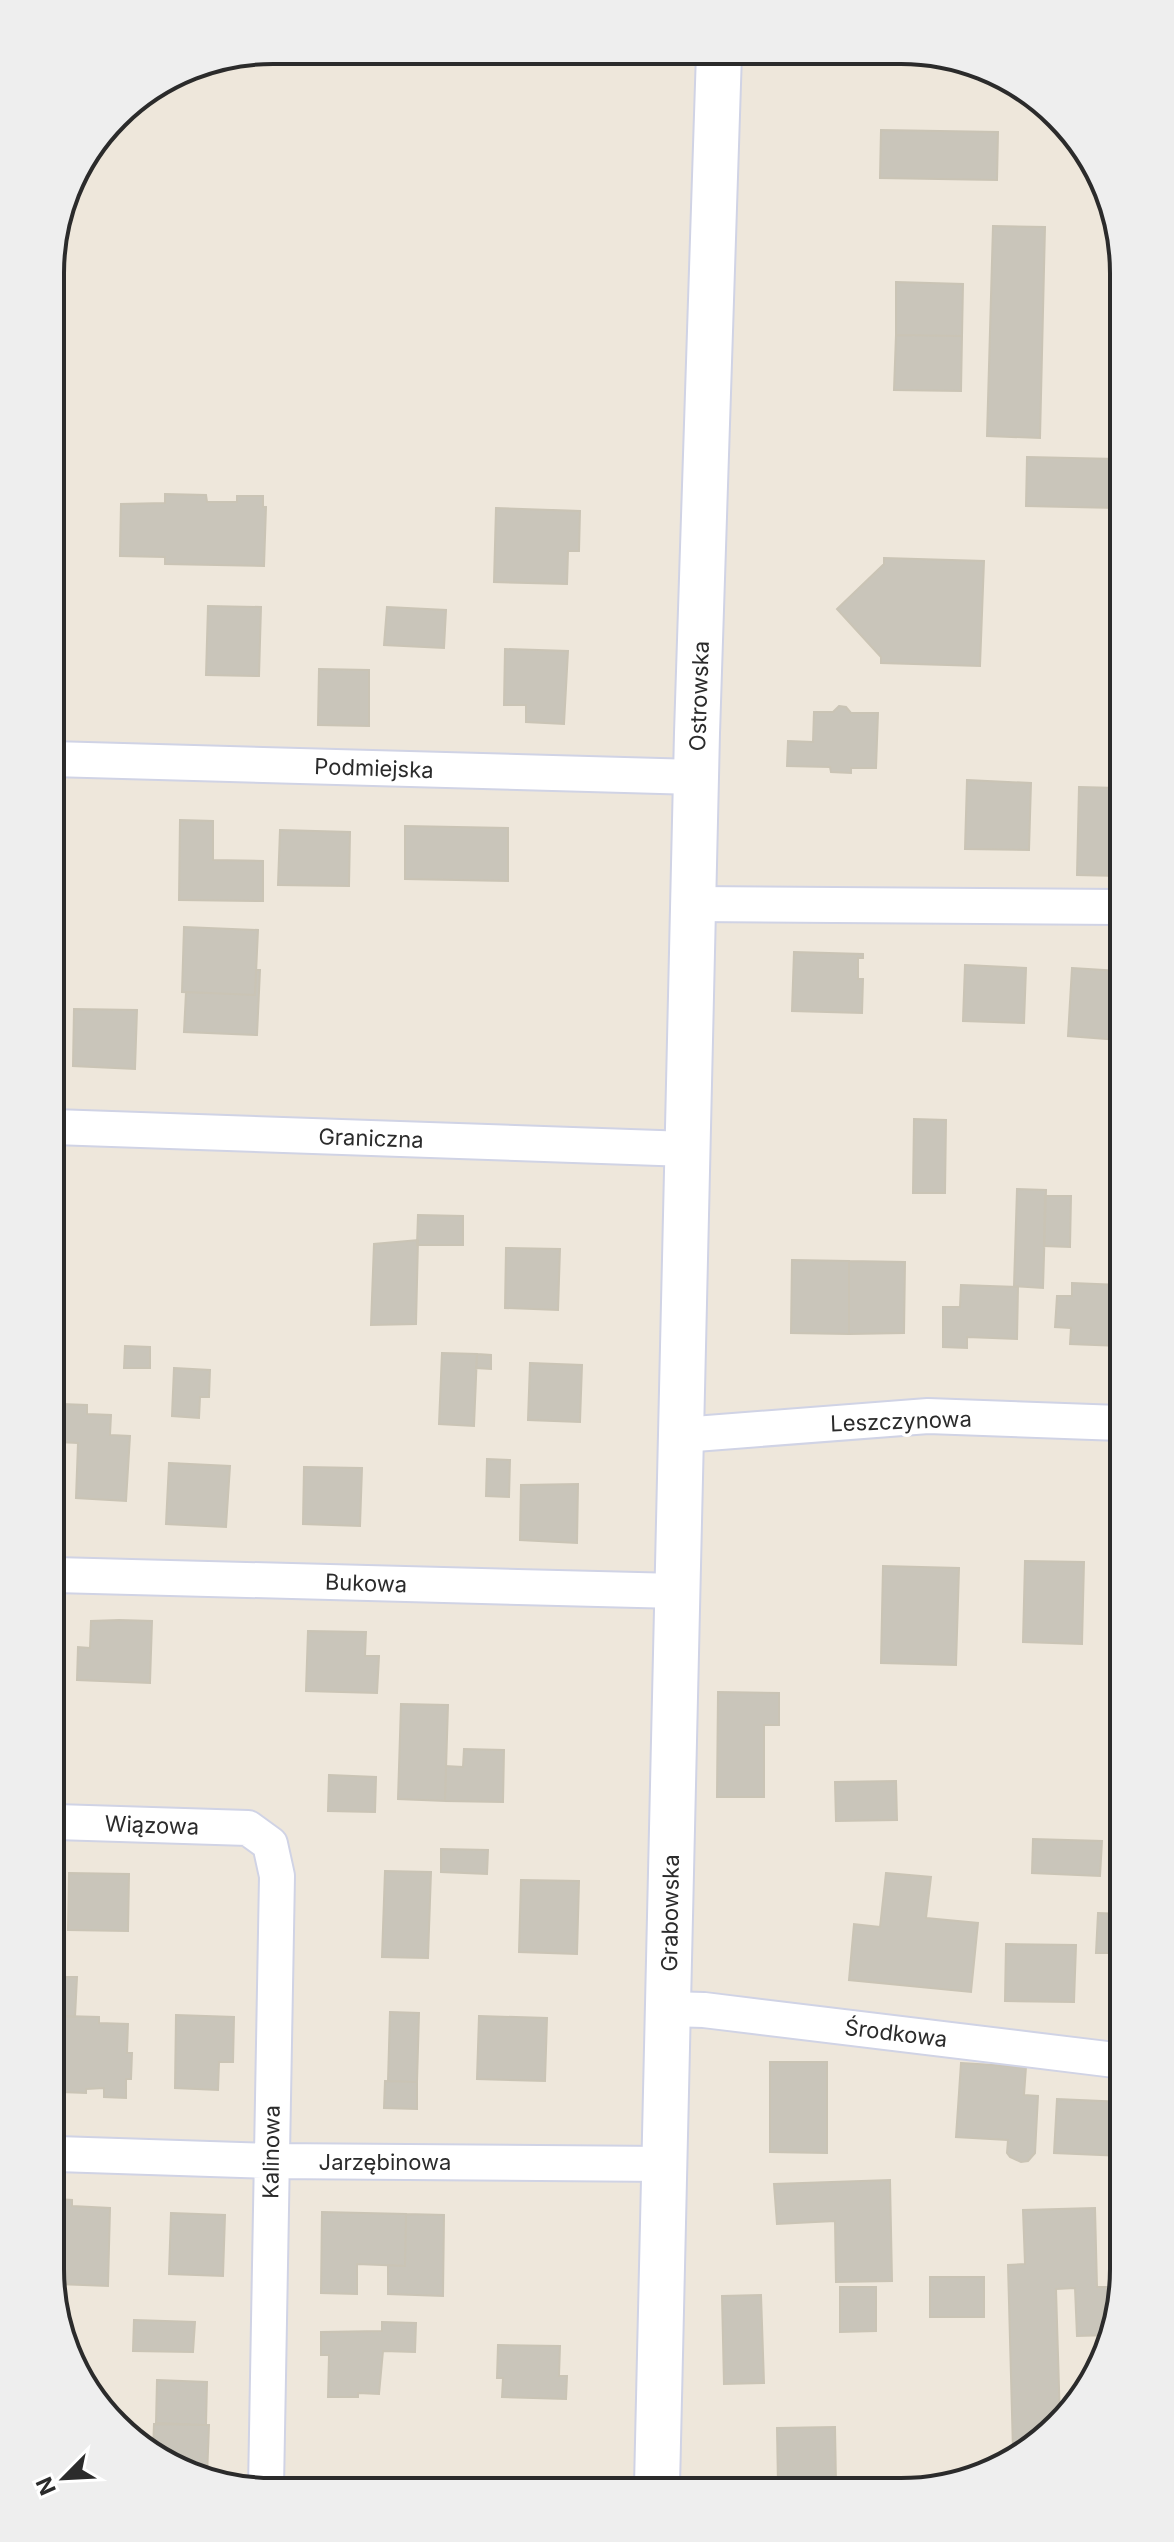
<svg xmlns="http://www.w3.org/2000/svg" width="1174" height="2542" font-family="Inter,sans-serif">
<rect width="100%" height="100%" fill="#eee7db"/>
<path fill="#c9c5ba" stroke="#cac4b5" stroke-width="2" d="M881 130 998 132 997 180 880 178Z
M993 226 1045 227 1040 438 987 436Z
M896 282 963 284 962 336 896 335Z
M896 335 962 336 961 391 894 390Z
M1027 457 1117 459V508L1026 506Z
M165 494 206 495 207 502H237V496H263V507H266L264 566 165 564V557L120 556 121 504 165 503Z
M496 508 580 511 579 551H568L567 584 494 582Z
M884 558 984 561 980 666 881 663V657L837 609 884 564Z
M208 606 261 607 259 676 206 675Z
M387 607 446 610 444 648 384 645Z
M505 649 568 651 564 724 526 722V705H504Z
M319 669 369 670V726L318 725Z
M839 706 846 707 851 713H878L876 768H851V773L831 772 830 767 787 766 788 741 813 742 814 712H833Z
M967 780 1031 783 1029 850 965 849Z
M1079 787 1118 788 1119 876 1077 875Z
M180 820 213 821V860L263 861V901L179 900Z
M405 826 508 828V881L405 879Z
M280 830 350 832 349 886 278 885Z
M184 927 258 930 255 995 182 992Z
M794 952 863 954V958H858V979H863L862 1013 792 1011Z
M965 965 1026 968 1024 1023 963 1021Z
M1072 968 1119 971V1040L1068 1036Z
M256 970H260L257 1035 184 1032 186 992 255 995Z
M74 1009 137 1010 135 1069 73 1066Z
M914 1119 946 1120 945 1193H913Z
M1017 1189 1046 1190 1043 1288 1014 1286Z
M1045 1196H1071L1070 1247 1044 1246Z
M418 1215 463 1216V1245H417Z
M418 1240 416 1324 371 1325 374 1244Z
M506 1248 560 1249 558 1310 505 1308Z
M792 1260 849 1261V1334L791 1333Z
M849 1261 905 1262 904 1333 849 1334Z
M1072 1283 1120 1285V1346L1070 1344 1071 1328 1055 1327 1057 1296H1072Z
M961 1285 1018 1287 1017 1339 967 1337V1348L943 1347V1307H960Z
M125 1346 150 1347V1368H124Z
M442 1353 477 1354 474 1426 439 1424Z
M477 1354 491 1355V1369L476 1368Z
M530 1363 582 1365 580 1422 528 1420Z
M174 1368 210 1370 209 1397H200L199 1418 172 1416Z
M61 1404 87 1405V1414L111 1415 110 1435 130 1436 126 1501 76 1498 78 1443 58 1442Z
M487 1459 510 1460 509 1497 486 1496Z
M169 1463 230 1466 226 1527 166 1524Z
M304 1467 362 1468 360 1526 303 1524Z
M578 1484 577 1543 520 1540 521 1485Z
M1025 1561 1084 1562 1082 1644 1023 1642Z
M883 1566 959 1568 956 1665 881 1663Z
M119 1620 152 1621 150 1683 77 1680 78 1647 90 1648 91 1621Z
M308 1631 366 1632 365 1656H379L377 1693 306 1691Z
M718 1692 779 1693V1725H764V1797H717Z
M401 1704 448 1705 445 1801 398 1799Z
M464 1749 504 1750 503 1802 445 1801 446 1766 463 1767Z
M329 1775 376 1777 375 1812 328 1811Z
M896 1781 897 1820 836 1821 835 1782Z
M1033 1839 1102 1841 1100 1876 1032 1873Z
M441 1849 488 1850 487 1874 441 1872Z
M385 1871 431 1872 428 1958 382 1957Z
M69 1873 129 1874 128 1931 68 1930Z
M886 1873 931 1877 926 1918 978 1923 971 1992 849 1980 854 1924 880 1927Z
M521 1880 579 1881 577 1954 519 1952Z
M1098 1913 1122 1914V1953H1096Z
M1006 1944 1076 1945 1074 2002 1005 2001Z
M57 1977H77L75 2017 63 2016V2035L57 2034Z
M390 2012 419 2013 417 2082 388 2081Z
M176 2015 234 2017 233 2062H219L218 2090 175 2088Z
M63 2016 99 2017V2023L128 2024 127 2053H132L131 2079H126V2098L104 2097V2088L86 2089V2093L61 2092Z
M479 2016 547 2018 545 2081 477 2079Z
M770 2062H827V2153L770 2152Z
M961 2063 1026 2067 1024 2095 1038 2096 1035 2153 1028 2161 1021 2162 1010 2157 1007 2153 1008 2140 956 2137Z
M385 2081 417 2082V2109L384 2108Z
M1057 2099 1123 2102V2156L1054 2153Z
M890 2180 892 2281 836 2282 835 2221 777 2224 774 2184Z
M57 2199 72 2200V2206L110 2208 108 2286 58 2284Z
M1095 2208 1097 2287H1113L1114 2324 1111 2335 1077 2336 1075 2288 1056 2289 1060 2421 1013 2451 1008 2265 1025 2264 1023 2210Z
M322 2212 406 2214 405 2266 357 2264V2294L321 2293Z
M171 2213 225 2215 223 2276 169 2274Z
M406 2214 444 2215 443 2296 388 2294V2265L405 2266Z
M930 2277H984V2317H930Z
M840 2287H876V2331L840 2332Z
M761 2295 764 2383 724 2384 722 2296Z
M134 2320 195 2322 193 2352 133 2351Z
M382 2322 416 2323 415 2352 383 2351 379 2394 358 2393V2397H328L329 2355H321V2332L382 2331Z
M498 2345 560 2346 559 2376H567L566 2399 502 2397 503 2378H497Z
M157 2380 207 2382 206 2425 156 2423Z
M154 2424 209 2425 207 2477 153 2450Z
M835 2427 836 2485H778L777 2428Z"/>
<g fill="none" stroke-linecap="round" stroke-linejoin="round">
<g stroke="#d0d3e5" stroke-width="38">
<path id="street" d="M52 759 696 777
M693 904 1119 907
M54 1127 688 1149
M682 1435 928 1416 1120 1423
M55 1575 678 1591
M56 1822 248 1828 270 1844 277 1876 266 2488
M668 2009 704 2010 1123 2061
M57 2154 271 2161 665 2164"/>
</g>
<g stroke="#d0d3e5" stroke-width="48">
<path id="secondary" d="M657 2486 697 733 719 53"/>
</g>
<use href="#street" stroke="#fff" stroke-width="34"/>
<use href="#secondary" stroke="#fff" stroke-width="44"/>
</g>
<g text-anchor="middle" stroke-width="7" stroke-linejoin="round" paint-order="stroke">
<g font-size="22" fill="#2b2b2b" stroke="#fff">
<text transform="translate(699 696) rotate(-88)" y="8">Ostrowska</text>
<text transform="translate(374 768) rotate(2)" y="8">Podmiejska</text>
<text transform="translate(371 1138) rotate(2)" y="8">Graniczna</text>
<text transform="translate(901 1421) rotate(-2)" y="8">Leszczynowa</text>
<text transform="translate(366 1583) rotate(2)" y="8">Bukowa</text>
<text transform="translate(152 1825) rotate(2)" y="8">Wiązowa</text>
<text transform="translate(670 1913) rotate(-89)" y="8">Grabowska</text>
<text transform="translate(896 2033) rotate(7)" y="8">Środkowa</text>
<text transform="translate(271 2152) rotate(-89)" y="8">Kalinowa</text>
<text x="385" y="2170">Jarzębinowa</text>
</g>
</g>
<path d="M0 0H1174V2542H0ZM273 64H901A209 209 0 0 1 1110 273V2269A209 209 0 0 1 901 2478H273A209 209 0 0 1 64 2269V273A209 209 0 0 1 273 64Z" fill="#eee" fill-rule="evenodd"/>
<path fill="none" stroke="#2b2b2b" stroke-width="4" d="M273 64H901A209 209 0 0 1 1110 273V2269A209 209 0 0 1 901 2478H273A209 209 0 0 1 64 2269V273A209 209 0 0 1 273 64Z"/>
<g transform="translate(64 2478) rotate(246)" stroke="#ffffff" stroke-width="6" paint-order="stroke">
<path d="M0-6L14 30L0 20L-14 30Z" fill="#2b2b2b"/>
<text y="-12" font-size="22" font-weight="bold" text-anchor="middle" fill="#2b2b2b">N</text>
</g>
</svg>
